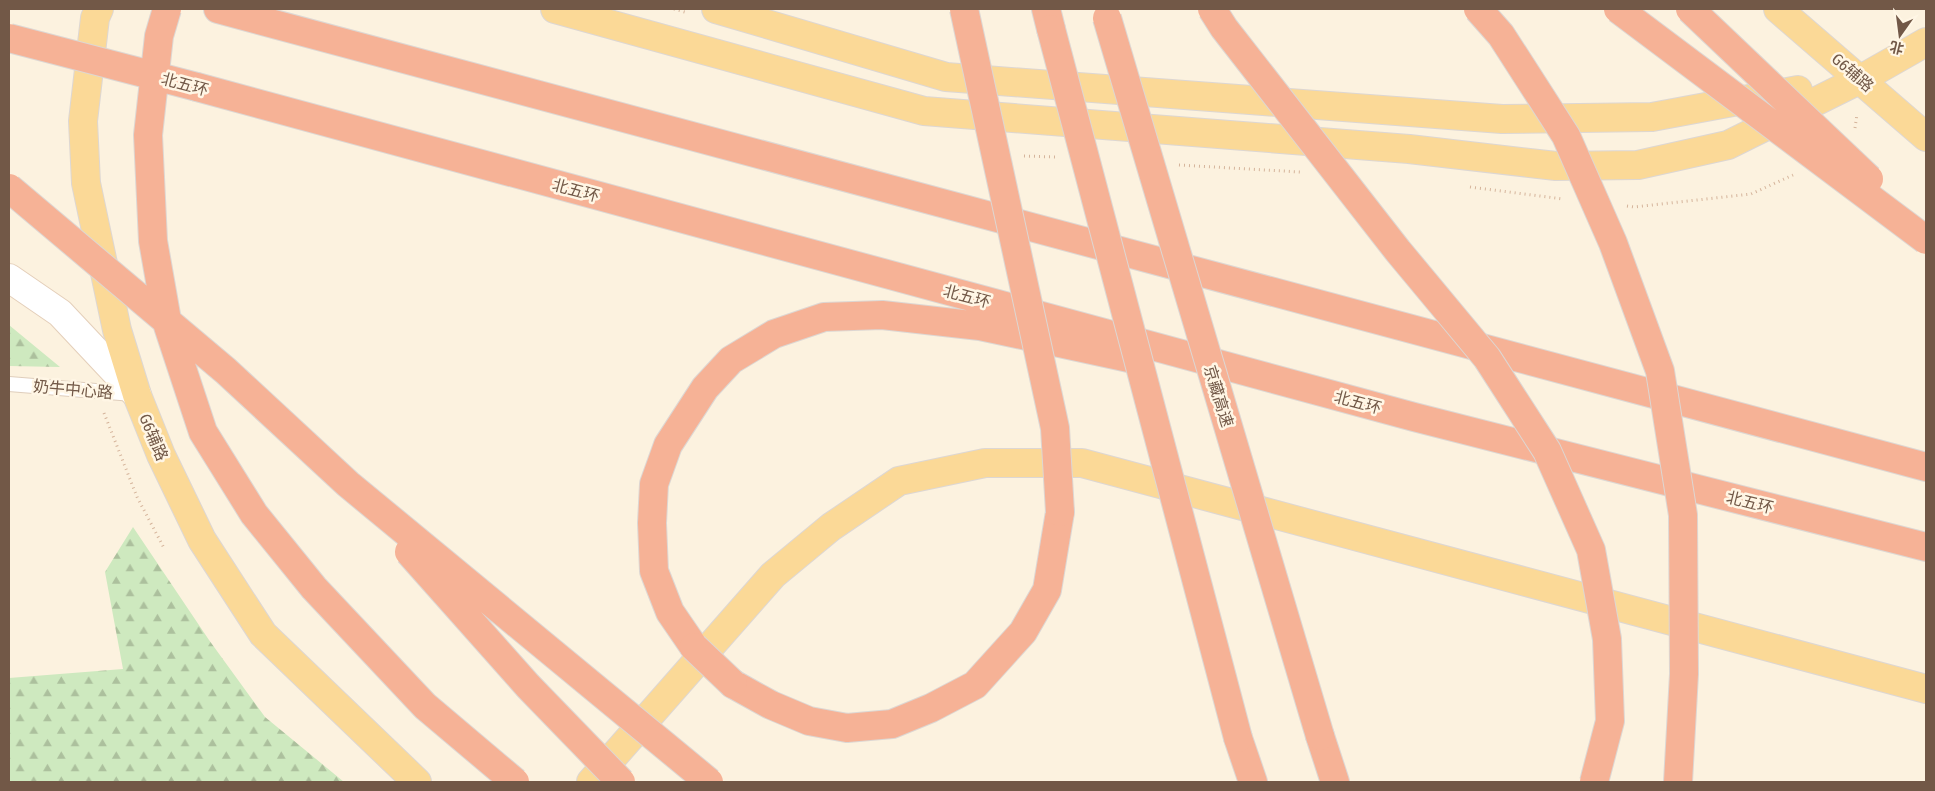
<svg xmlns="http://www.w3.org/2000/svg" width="1935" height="791" font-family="'Fira Sans Condensed','Noto Sans SC',sans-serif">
<defs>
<pattern id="forest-firs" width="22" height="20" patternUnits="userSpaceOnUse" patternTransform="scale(1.25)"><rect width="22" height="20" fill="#cee9bf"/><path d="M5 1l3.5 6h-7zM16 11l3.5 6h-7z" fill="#acc09d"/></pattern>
</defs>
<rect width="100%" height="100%" fill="#fcf2df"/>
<path fill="url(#forest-firs)" d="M9 325 60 367 9 366Z
M133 527 209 640 265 717 344 782H9V678L123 669 105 572Z"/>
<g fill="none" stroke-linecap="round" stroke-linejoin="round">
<g stroke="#dfcebc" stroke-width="16">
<path id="lane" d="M9 384 133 394"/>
</g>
<g stroke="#e4cfba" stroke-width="30">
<path id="secondary" d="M9 278 60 313 137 395"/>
</g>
<g stroke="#ddd7d3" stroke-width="30">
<path id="primary" d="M99 9 95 18 83 121 86 183 117 330 137 395 161 455 202 540 263 634 417 782
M555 9 924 111 1409 149 1556 166 1638 165 1728 145 1861 79 1926 42
M716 9 946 77 1502 119 1652 117 1798 90
M1778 9 1926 137
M591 782 773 575 831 527 899 481 985 463H1082L1926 689"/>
</g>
<g stroke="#ddd7d3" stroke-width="30">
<path id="highway" d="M218 9 1926 467
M1046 9 1051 29
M197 87 1414 417 1926 547
M694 647 670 612 654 571 652 523 654 484 668 445 705 388 731 360 774 334 824 317 882 315 980 326 1129 358
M733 684 771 705 809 721 847 728 892 724 931 708 975 685 1023 632 1047 590 1060 512
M1320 736 1335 782
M1238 738 1253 782"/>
</g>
<path stroke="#d5b49b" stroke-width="3" stroke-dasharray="1 4" stroke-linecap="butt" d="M674 9 688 13
M1855 128 1857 114
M1024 156 1055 157
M1179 165 1300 172
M1470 187 1563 199
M1627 206 1634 207 1751 194 1793 175
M104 413 137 497 164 548"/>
<use href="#lane" stroke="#fff" stroke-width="14"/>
<use href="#secondary" stroke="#fff" stroke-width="28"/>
<use href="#primary" stroke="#fbd997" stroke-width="28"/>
<use href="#highway" stroke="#f6b296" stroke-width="28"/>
<g stroke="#ddd7d3" stroke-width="30" stroke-linecap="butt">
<path id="highway-bridge" d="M167 9 159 36 148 135 153 241 168 326 203 432 254 514 314 588 425 706 515 782
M964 9 1055 428 1060 512
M1212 9 1224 28 1398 251 1487 358 1547 451 1591 550 1607 639 1610 721 1594 782
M1478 9 1501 35 1566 136 1613 243 1660 371 1683 515 1684 674 1678 782
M1618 9 1926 240
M1690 9 1869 179
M1107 18 1320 736
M1051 29 1238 738
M9 38 197 87
M9 188 226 371 348 484 709 782
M409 552 528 686 621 782
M694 647 733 684"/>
</g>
<use href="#highway-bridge" stroke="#f6b296" stroke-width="28"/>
</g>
<g text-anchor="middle" stroke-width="5" stroke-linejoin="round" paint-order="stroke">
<g font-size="16" fill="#725847" stroke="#fff6e5">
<text transform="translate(1853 72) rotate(41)" y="6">G6辅路</text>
<text transform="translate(185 84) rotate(15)" y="6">北五环</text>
<text transform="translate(576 190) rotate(15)" y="6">北五环</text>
<text transform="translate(967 296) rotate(15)" y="6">北五环</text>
<text transform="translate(73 389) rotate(5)" y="6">奶牛中心路</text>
<text transform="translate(1219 396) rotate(73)" y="6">京藏高速</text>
<text transform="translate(1358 402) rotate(15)" y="6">北五环</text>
<text transform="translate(154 437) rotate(67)" y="6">G6辅路</text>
<text transform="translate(1750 502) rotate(14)" y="6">北五环</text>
</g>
</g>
<rect width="1935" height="791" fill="none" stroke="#725847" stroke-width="20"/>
<g transform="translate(1900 35) rotate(194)" stroke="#fff6e5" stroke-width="4" paint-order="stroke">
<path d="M0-4L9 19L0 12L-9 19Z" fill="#725847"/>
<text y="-8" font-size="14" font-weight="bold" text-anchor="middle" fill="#725847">北</text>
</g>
</svg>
